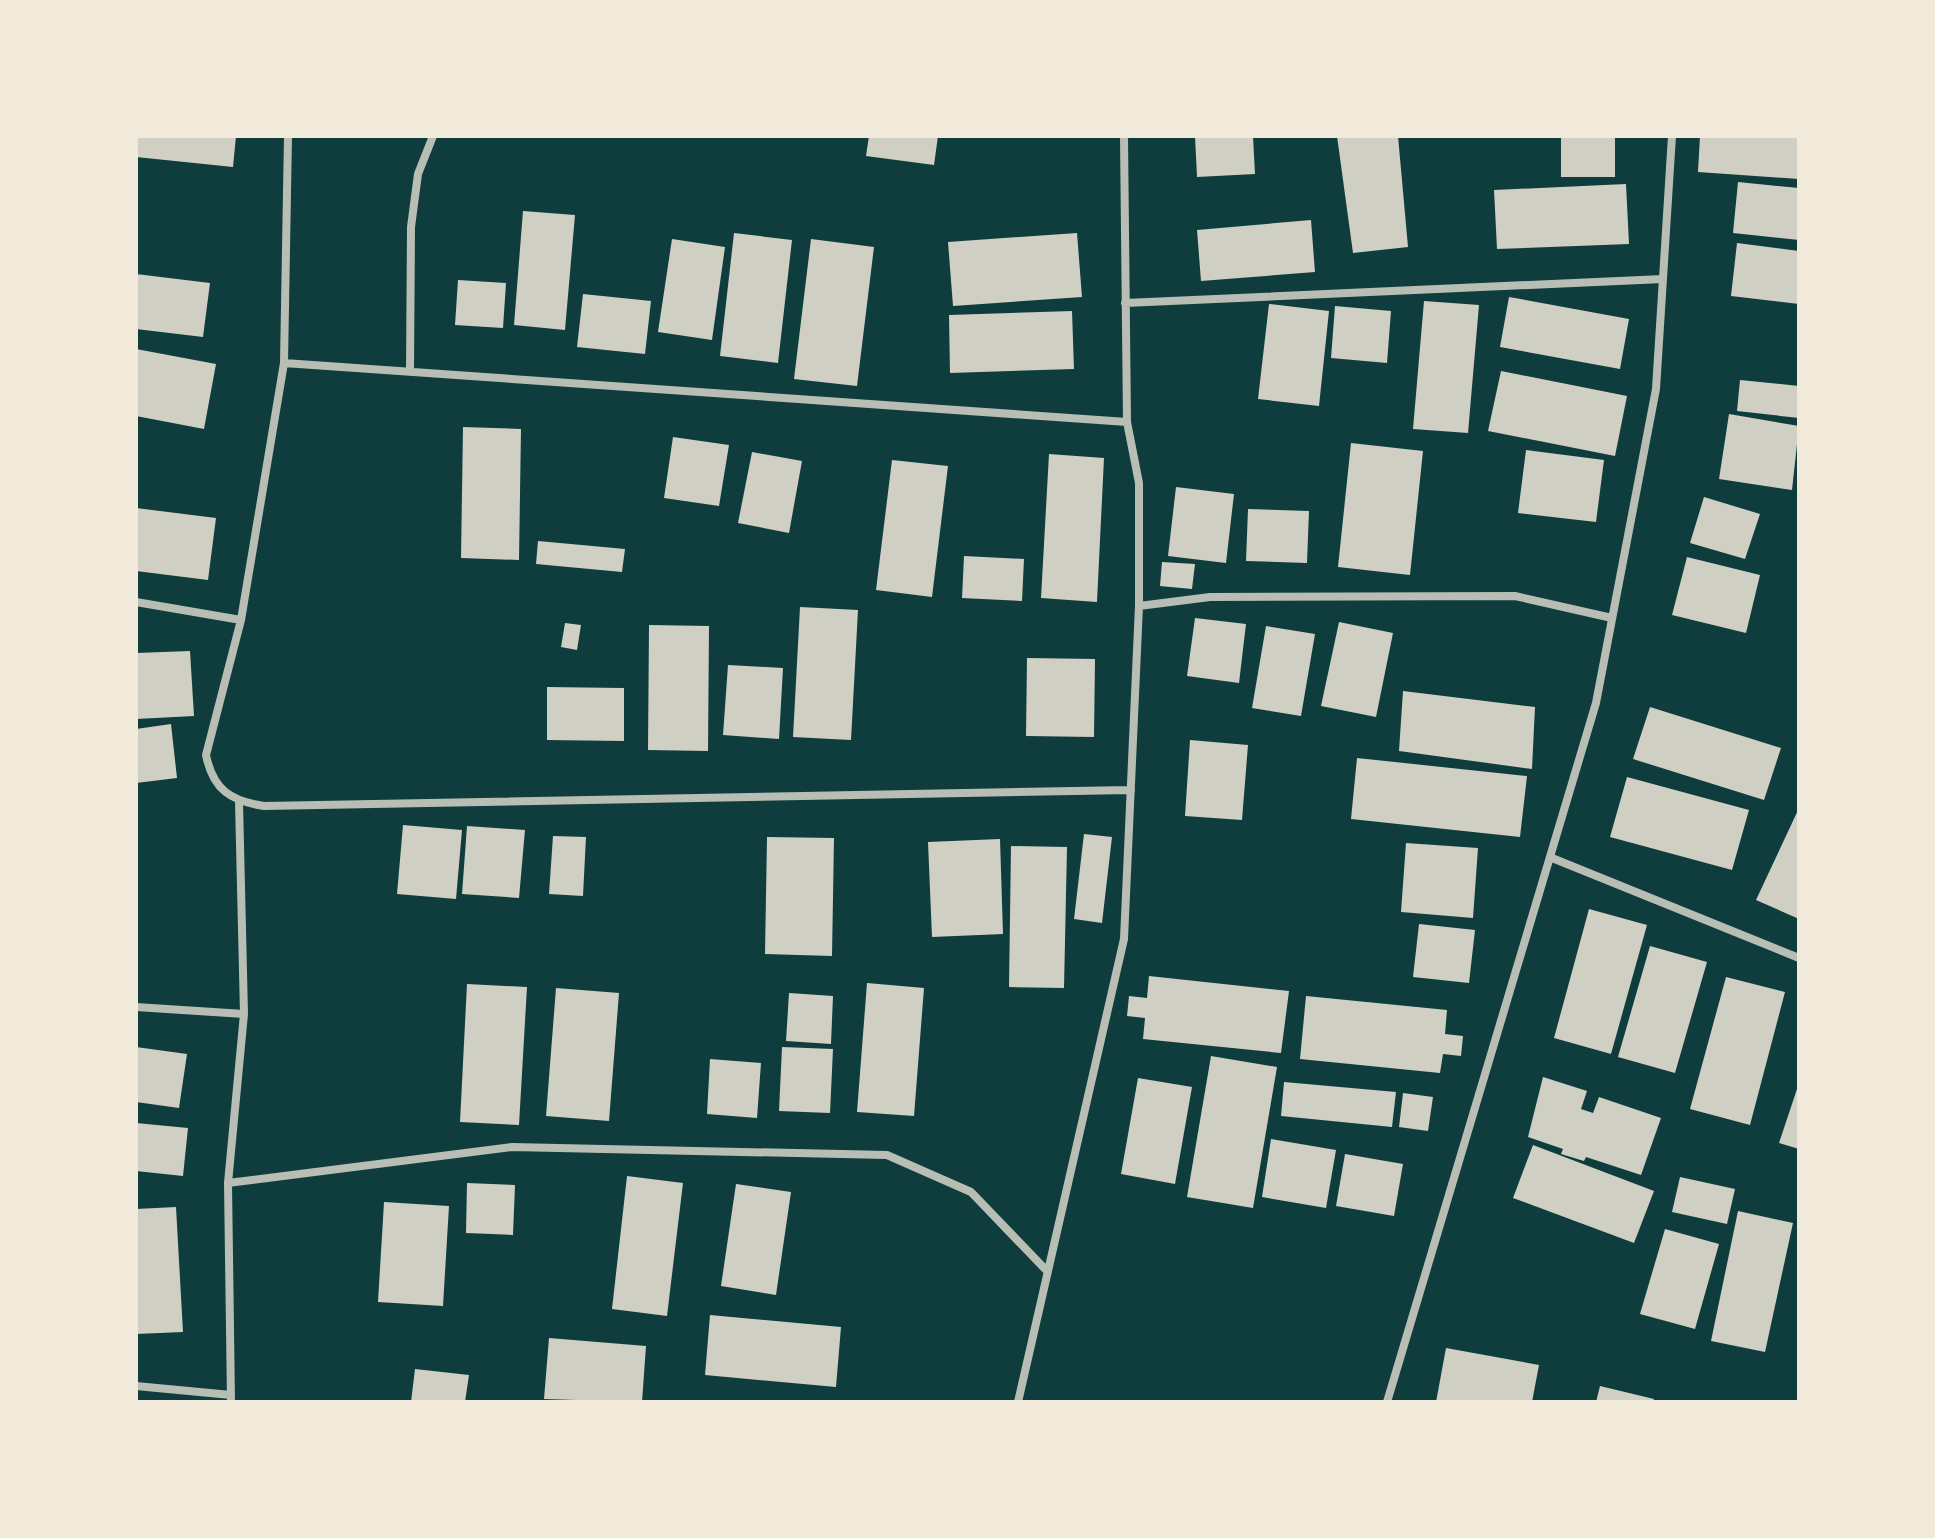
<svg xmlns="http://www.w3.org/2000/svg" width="1935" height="1538" font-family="'PT Serif',serif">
<rect width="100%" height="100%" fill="#0f3d3e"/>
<path fill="#cfcfc3" d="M136 136H236L233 167 136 157Z
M869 136H938L934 165 866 156Z
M1195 136H1253L1255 174 1197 177Z
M1337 136H1398L1408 247 1353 253Z
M1561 136H1615V177H1561Z
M1700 136H1799V179L1698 172Z
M1738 182 1799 188V240L1733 233Z
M1626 184 1629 244 1497 249 1494 190Z
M523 211 575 215 565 330 514 325Z
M1311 220 1315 272 1201 281 1197 230Z
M734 233 792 240 778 363 720 356Z
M1077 233 1082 297 953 306 948 242Z
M672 239 725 247 712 340 658 332Z
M811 239 874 247 857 386 794 379Z
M1737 243 1799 251V304L1731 296Z
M136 274 210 283 203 337 136 329Z
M458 280 506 283 503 328 455 325Z
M583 294 651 301 645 354 577 347Z
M1509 297 1629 319 1620 369 1500 347Z
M1424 301 1479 305 1468 433 1413 429Z
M1269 304 1329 311 1319 406 1258 399Z
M1335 306 1391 311 1387 363 1331 358Z
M1072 311 1074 369 950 373 949 315Z
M136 349 216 364 204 429 136 416Z
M1501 371 1627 396 1615 456 1488 431Z
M1740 380 1799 386V418L1737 411Z
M1729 414 1799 426 1792 490 1719 479Z
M463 427 521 429 519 560 461 558Z
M673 437 729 445 719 506 664 498Z
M1351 443 1423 451 1410 575 1338 567Z
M1526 450 1604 460 1596 522 1518 513Z
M752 452 802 461 789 533 738 523Z
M1049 454 1104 458 1097 602 1041 598Z
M892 460 948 466 932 597 876 590Z
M1176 487 1234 494 1226 563 1168 556Z
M1704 497 1760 514 1745 559 1690 543Z
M136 508 216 518 208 580 136 571Z
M1248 509 1309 511 1307 563 1246 561Z
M538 541 625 549 622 572 536 564Z
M964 556 1024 559 1022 601 962 598Z
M1687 557 1760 575 1746 633 1672 615Z
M1162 562 1195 564 1192 589 1160 586Z
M800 607 858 610 851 740 793 737Z
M1195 618 1246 624 1239 683 1187 676Z
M1339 622 1393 633 1376 717 1321 706Z
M565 623 581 625 577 650 561 647Z
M649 625 709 626 708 751 648 750Z
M1266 626 1315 634 1301 716 1252 708Z
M190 651 194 716 136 719V653Z
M1027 658 1095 659 1094 737 1026 736Z
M728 665 783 668 779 739 723 735Z
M547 687 624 688V741L547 740Z
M1403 691 1535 707 1532 769 1399 751Z
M1650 707 1781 748 1764 800 1633 759Z
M171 724 177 778 136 783V729Z
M1190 740 1248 745 1242 820 1185 816Z
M1357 758 1527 776 1520 837 1351 819Z
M1627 777 1749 810 1732 870 1610 837Z
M1799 808V919L1756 900Z
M403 825 462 830 456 899 397 894Z
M467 826 525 830 519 898 462 894Z
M1084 834 1112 837 1102 923 1074 919Z
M553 836 586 837 583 896 549 894Z
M767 837 834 838 832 956 765 954Z
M1000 839 1003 934 932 937 928 842Z
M1406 843 1478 848 1473 918 1401 912Z
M1011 846 1067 847 1064 988 1009 987Z
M1589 909 1647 925 1611 1054 1554 1038Z
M1419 924 1475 930 1469 983 1413 977Z
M1650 946 1707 962 1675 1073 1618 1057Z
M1149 976 1289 991 1281 1053 1143 1039 1145 1018 1127 1016 1129 996 1147 998Z
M1726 977 1785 992 1750 1125 1690 1109Z
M867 983 924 988 914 1116 857 1112Z
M467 984 527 987 519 1125 460 1122Z
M556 988 619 993 609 1121 546 1116Z
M789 993 833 996 831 1044 786 1041Z
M1306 996 1447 1010 1445 1034 1463 1036 1461 1056 1443 1054 1440 1073 1300 1059Z
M136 1047 187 1054 179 1108 136 1102Z
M782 1047 833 1049 830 1113 779 1111Z
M1211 1056 1277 1067 1253 1208 1187 1197Z
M710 1059 761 1063 757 1118 707 1114Z
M1543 1077 1587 1091 1581 1109 1593 1113 1599 1097 1661 1118 1641 1175 1586 1157 1584 1161 1561 1154 1563 1149 1528 1137Z
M1138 1078 1192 1087 1175 1184 1121 1174Z
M1284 1082 1396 1092 1392 1127 1281 1116Z
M1799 1083V1149L1779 1143Z
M1403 1093 1433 1097 1428 1131 1399 1127Z
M136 1123 188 1128 183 1176 136 1171Z
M1271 1139 1336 1150 1326 1208 1262 1197Z
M1533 1145 1654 1191 1634 1243 1513 1198Z
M1345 1154 1403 1164 1394 1216 1336 1206Z
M627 1176 683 1183 667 1316 612 1309Z
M1680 1177 1735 1189 1727 1224 1672 1212Z
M467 1183 515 1185 513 1235 466 1233Z
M736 1184 791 1192 776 1295 721 1286Z
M384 1202 449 1206 443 1306 378 1302Z
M176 1207 183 1332 136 1334V1209Z
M1738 1211 1793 1223 1765 1352 1711 1341Z
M1665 1229 1719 1244 1695 1329 1640 1314Z
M710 1315 841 1327 836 1387 705 1375Z
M549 1338 646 1346 642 1402 544 1399Z
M1446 1348 1539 1365 1532 1402H1436Z
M415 1369 469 1375 465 1402H411Z
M1600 1386 1654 1399 1653 1402H1596Z"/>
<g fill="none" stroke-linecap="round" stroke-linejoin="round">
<path stroke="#b8beb3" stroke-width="8" d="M288 136 284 363 241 620 206 755C213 790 231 801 264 806L1131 790
M1124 136 1127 422
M1125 303 1663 279
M284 363 1127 422 1139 483V606L1124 939 1018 1402
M410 371 411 227 418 174 433 136
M136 602 241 620
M1139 606 1210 597 1515 596 1612 618
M1552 858 1799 958
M136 1007 244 1014
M228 1183 512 1147 887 1155 971 1192 1046 1270
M136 1386 231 1395
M231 1402 228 1183 244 1014 239 802
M1387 1402 1596 703 1656 389 1672 136"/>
</g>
<rect width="1935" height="1538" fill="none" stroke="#f1e9da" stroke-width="276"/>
</svg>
